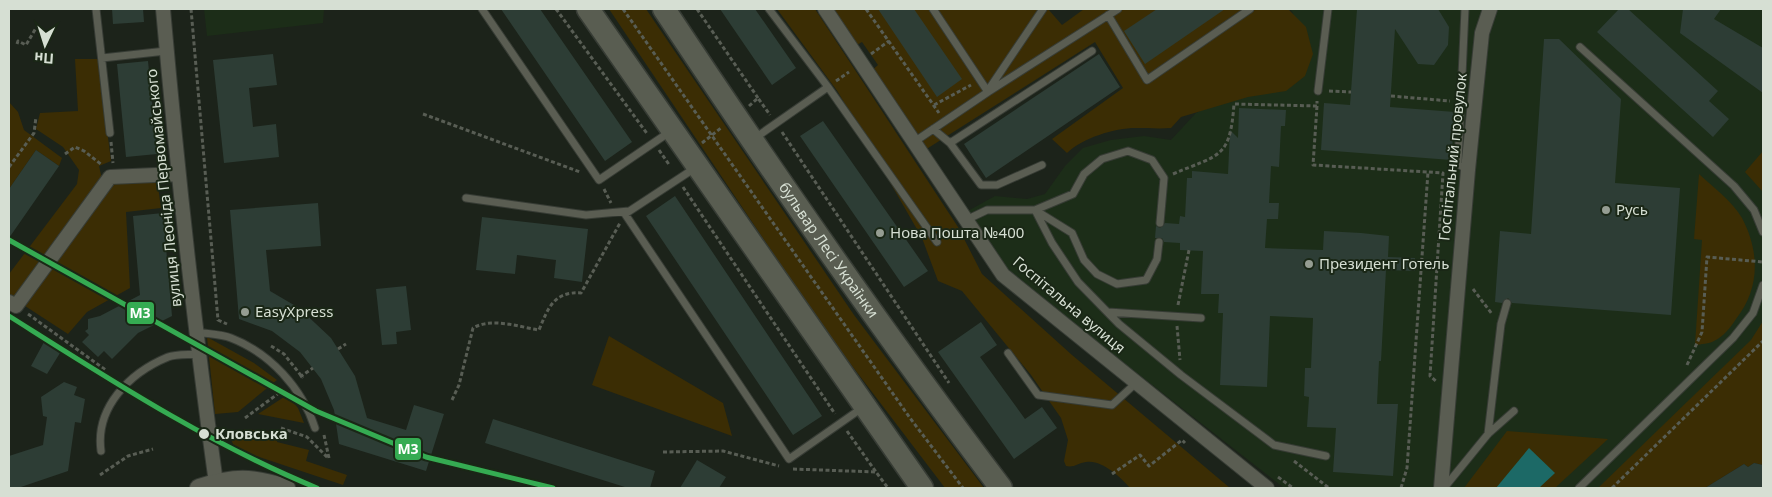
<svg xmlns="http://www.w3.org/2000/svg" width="1772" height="497" font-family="'Noto Sans',sans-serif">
<rect width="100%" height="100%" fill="#1c231a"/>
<path fill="#1c2d18" d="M204 9H324L323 23 207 36Z
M1290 9H1763V373L1625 488H1284L1005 270 966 212 995 196 1027 199 1045 194 1065 166 1083 148 1111 140 1144 136 1171 140 1196 113 1222 99 1297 40 1293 13Z"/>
<path fill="#3b2d04" d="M609 9H646L854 315 984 488H945L824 329Z
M777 9H815L958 227 982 274 1072 355 1230 488H1130C1121 477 1101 459 1086 462 1078 463 1074 468 1066 466L1064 461 1068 440 1061 418 1031 375 962 291 938 281 922 238 838 92Z
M831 9H1048L1062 25 1084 9H1288L1306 27 1313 54 1305 76 1286 91 1248 97 1181 117 1171 128C1159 129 1148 128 1136 128 1114 128 1083 138 1067 153L1052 139 1123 88 1095 42 925 150 871 71 878 65 862 42 855 46Z
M75 59H98L111 161 99 166 102 179 19 296 11 298 9 297V274L77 184 79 170 63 147 36 129 40 113 78 111Z
M9 102 18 112 24 130 62 158 59 166 36 150 9 189Z
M1763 151V192L1745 172Z
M1699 174C1713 187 1732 201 1742 218 1760 252 1760 289 1736 319 1731 327 1723 337 1714 341 1709 344 1701 344 1695 345L1702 240 1694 239Z
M157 179 161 208 126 212 130 288 87 312 68 334 22 304 112 182Z
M1763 321V465L1754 463 1748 467 1744 464 1705 488H1598L1751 340Z
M609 336 723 403 732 436 592 385Z
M207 337 254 363 277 380 238 412 215 414Z
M287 395 298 408 304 423 258 414Z
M245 429 278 433 277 442 309 450 306 461 347 475 343 485 235 449 231 439Z
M1507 431 1608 439 1555 488H1464Z"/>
<path fill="#1c6966" d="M1529 448 1555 473 1539 488H1496Z"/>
<path fill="#2d3d35" d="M112 9H143L144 22 113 24Z
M501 9H540L632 142 605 161Z
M720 9H755L796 68 772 85Z
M878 9H914L962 79 937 97Z
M1157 9H1225L1145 64 1124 31Z
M1357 9H1438L1449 27 1448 45 1434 65 1418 64 1395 29 1390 107 1455 112 1451 160 1321 150 1324 103 1350 105Z
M1619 9H1628L1718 91 1709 101 1729 119 1713 137 1597 32Z
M1683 9H1721L1714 19 1763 48V93L1680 33Z
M1544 39H1559L1621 99 1615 183 1680 188 1671 315 1512 303 1508 298 1502 303 1495 302 1500 231 1531 234Z
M273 54 277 85 249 88 253 127 276 124 279 157 224 163 213 60Z
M1099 54 1120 87 986 178 964 144Z
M148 61 157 154 126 157 117 64Z
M1239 108 1286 110 1285 126H1281L1279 167 1271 166 1269 203H1279L1278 219H1267L1265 248 1323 250 1324 231 1361 233 1389 236 1388 257 1415 258V271L1386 270 1381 361H1379L1377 404H1398L1393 476 1333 472 1336 428 1307 427 1309 397 1304 396 1305 368H1311L1313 318 1270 316 1267 387 1220 385 1223 313H1218L1219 294H1201L1203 251 1180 250V243L1164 242 1162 238H1155L1156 226 1160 228 1165 223 1179 224 1180 216 1185 217 1187 178H1192V171L1228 174 1230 130 1238 138Z
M823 121 928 271 904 287 800 136Z
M36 150 59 166 9 238V189Z
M675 196 822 416 793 435 646 216Z
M318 203 321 246 266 250 270 291 299 308 331 338 355 376 367 418 406 430 414 405 444 414 426 471 339 444 334 410 321 379 300 352 272 331 239 319 230 210Z
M163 213 172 316 138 333 112 359 104 351 98 357 82 342 89 335 85 331 88 329V319L100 316 140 295 133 216Z
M482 217 588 229 582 282 554 278 556 260 517 255 515 274 476 270Z
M406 286 411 330 396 332 397 344 382 345 376 289Z
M981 322 997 345 980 357 1025 419 1042 407 1057 428 1014 459 938 352Z
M44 342 60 353 47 374 31 366Z
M64 382 77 387 74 395 85 399 81 423 75 422 68 471 18 488H9V456L43 445 47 417 43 416 41 397Z
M493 419 655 471 650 488H628L485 443Z
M697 460 726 477 719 488H680Z
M1754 463 1763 465V488H1705L1744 464 1748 467Z"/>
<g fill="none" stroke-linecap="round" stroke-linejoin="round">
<g stroke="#373c35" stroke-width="9">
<path id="service" d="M96 9 110 133
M482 9 599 180 671 131
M769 9 828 87 937 242
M933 9 988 92
M1465 9 1458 164 1468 170
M1108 15 1147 80 1250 9
M1580 47 1734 186 1754 210 1763 232
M102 58 166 51
M989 89 1043 9
M1318 91 1328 9
M933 129 950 143 1092 51
M755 138 828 87
M914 142 988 92 1118 9
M950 143 981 185H997L1042 165
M695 168 625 214 789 459 862 408
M466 198 586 215 629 211
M966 220 987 210H1035L1052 243 1078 282 1119 324 1181 375 1274 445 1326 456
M1159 242 1157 259 1146 280 1117 284 1097 274 1084 260 1072 233 1035 210 1073 194 1084 174 1102 159 1128 151 1152 160 1164 178 1160 223
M1108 312 1201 318
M196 332C207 334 221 334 231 338 270 353 302 388 315 428
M1008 353 1038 395 1112 405 1136 383
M1488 434 1501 324 1507 303
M101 451C95 408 129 373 168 357 176 354 189 355 199 354
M1444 488 1488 434 1514 411
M1579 488 1733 338 1753 313 1763 285"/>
</g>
<g stroke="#373c35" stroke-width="16">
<path id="minor" d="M163 9C177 167 194 325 216 483
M825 9 1003 275 1267 488
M9 302 16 306 110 177 178 174
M1441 488 1468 170 1482 33 1490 9"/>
</g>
<g stroke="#373c35" stroke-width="20">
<path id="tertiary" d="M199 488C234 477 251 477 286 488"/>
</g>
<g stroke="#373c35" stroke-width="25">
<g id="primary">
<path d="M588 9 922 488"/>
<path id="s1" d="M664 9C772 172 883 332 1001 488"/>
</g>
</g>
<path stroke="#585d54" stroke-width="3" stroke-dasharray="4 2.5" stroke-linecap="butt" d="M191 9 218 320 227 324
M556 9 648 135
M623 9 910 418 963 488
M697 9 758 98
M866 9 939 113
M17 44 18 41 26 45 36 28
M871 54 889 41
M836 81 849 72
M1329 91 1351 92
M1391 96 1450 101
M934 105 971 85
M749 106 758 98 770 115
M1317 106 1313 165 1428 172
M423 114 580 172
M782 132 949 383
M111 142 113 163
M702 143 721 128
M659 150 670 166
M65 154 75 147 84 151 102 165
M9 167 34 133 36 117
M1173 174C1219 154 1230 160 1234 104L1317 106V101
M683 187 835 414
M604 189 611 203
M1421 262 1445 264
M1473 289 1492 314
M1178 305 1189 250
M28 314 107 371
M1177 326 1180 360
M271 346 284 354 303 378
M338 349 346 344
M1687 365 1702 332 1707 257 1763 262
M300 377 313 368
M452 400 459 385 473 328C492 317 519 327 539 330 548 308 554 291 581 293L620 223
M245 418 283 390
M281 428 307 437 328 458
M847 431 876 472
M324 435 329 458
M663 452 723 451 779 466
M1294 461 1329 488
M793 469 876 472 888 488
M1112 474 1140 455 1149 466 1182 440 1185 443
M100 475 128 456 153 449
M1278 477 1293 488
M1401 488 1407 468 1428 172 1443 173 1430 376 1437 382
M1612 488 1763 341"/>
<use href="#service" stroke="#5a5d52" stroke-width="7"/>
<use href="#minor" stroke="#5a5d52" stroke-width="14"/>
<use href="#tertiary" stroke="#5a5d52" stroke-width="18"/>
<use href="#primary" stroke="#595d51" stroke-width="22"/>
<g stroke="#1a2716" stroke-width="9">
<path id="metro-1" d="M9 240 316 411 426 457 553 488
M9 316C109 379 207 443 317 488"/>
</g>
<use href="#metro-1" stroke="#35ab52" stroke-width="5"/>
</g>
<g fill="#959d92" stroke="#1a2716" stroke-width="2">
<circle cx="1606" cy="210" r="5"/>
<circle cx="880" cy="233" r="5"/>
<circle cx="1309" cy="264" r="5"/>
<circle cx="245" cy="312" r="5"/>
</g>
<circle fill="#d6dfd3" stroke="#1a2716" stroke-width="2" cx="204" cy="434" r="6"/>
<g text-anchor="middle" stroke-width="4" stroke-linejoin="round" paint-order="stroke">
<g font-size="15" fill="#d6dfd3" stroke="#1a2716">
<text transform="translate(1453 157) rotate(-84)" y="5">Госпітальний провулок</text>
<text transform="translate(164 188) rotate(-96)" y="5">вулиця Леоніда Первомайського</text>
<text dy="5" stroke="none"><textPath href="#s1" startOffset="292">бульвар Лесі Українки</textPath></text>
<text transform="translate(1069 305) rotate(40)" y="5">Госпітальна вулиця</text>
</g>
<g font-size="15" fill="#d6dfd3" stroke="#1a2716" text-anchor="start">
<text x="1616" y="215">Русь</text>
<text x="890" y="238">Нова Пошта №400</text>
<text x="1319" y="269">Президент Готель</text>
<text x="255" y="317">EasyXpress</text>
</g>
<g font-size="15" font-weight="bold" fill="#d6dfd3" stroke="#1a2716" text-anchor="start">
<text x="215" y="439">Кловська</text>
</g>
</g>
<g stroke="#1a2716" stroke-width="2">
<rect x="126" y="301" width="29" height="24" rx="5" fill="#35ab52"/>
<rect x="394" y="437" width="28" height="24" rx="5" fill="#35ab52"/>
</g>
<g font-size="14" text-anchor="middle" font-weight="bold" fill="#fff">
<text x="140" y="318">M3</text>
<text x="408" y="454">M3</text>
</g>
<rect width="1772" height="497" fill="none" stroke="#d6dfd3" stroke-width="20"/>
<g transform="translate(45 45) rotate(184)" stroke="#1a2716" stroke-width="4" paint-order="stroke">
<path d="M0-4L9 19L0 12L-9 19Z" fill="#d6dfd3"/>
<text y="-8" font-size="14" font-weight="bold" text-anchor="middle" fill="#d6dfd3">Пн</text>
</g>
</svg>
